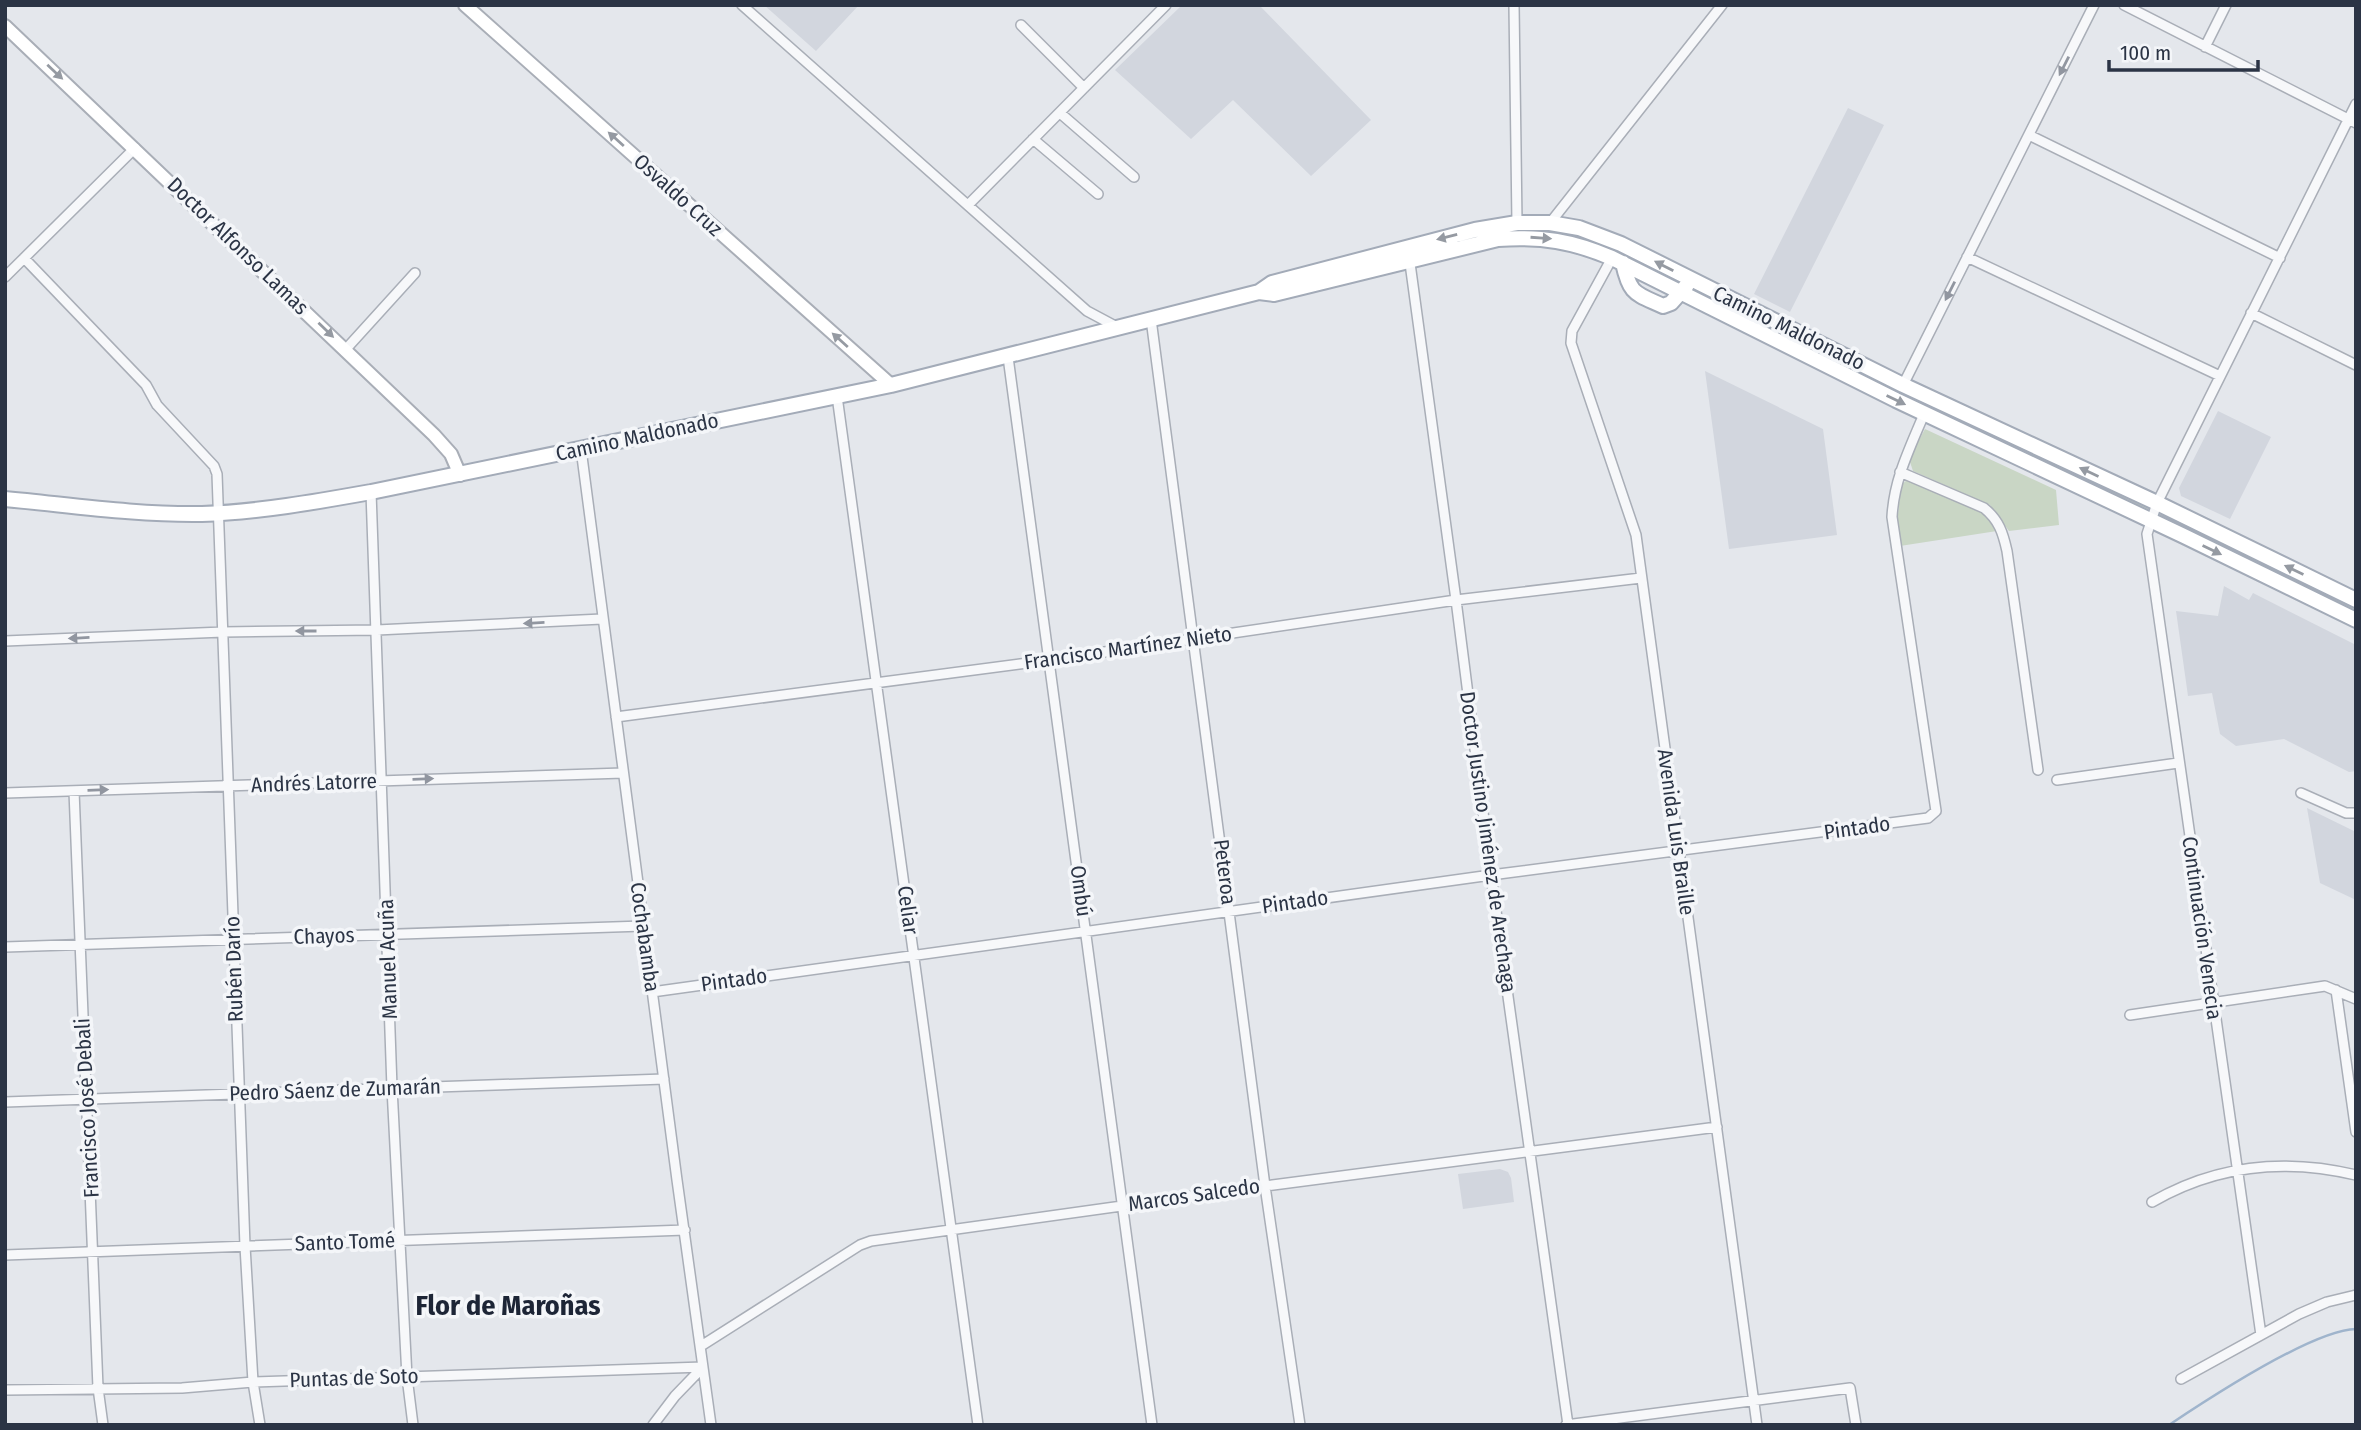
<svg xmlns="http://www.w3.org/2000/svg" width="2361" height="1430" font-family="'Fira Sans Condensed',sans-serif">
<rect width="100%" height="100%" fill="#e4e7ec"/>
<path fill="#d2d6de" d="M764 5H859L816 51Z
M1182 5H1259L1371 120 1311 176 1233 100 1191 139 1115 70Z
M1848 108 1884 125 1790 312 1754 294Z
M1705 371 1823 429 1837 535 1729 549Z
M2218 411 2271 437 2230 519 2181 496 2179 488Z
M2224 586 2249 600 2253 593 2356 645V771L2349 772 2284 739 2236 746 2220 734 2212 693 2188 696 2176 611 2218 616Z
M2307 808 2356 832V900L2320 883Z
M1500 1169 1508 1172 1511 1178 1514 1202 1463 1209 1458 1174Z"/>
<path fill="#c9d6c5" d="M1518 229H1550L1584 237 1684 283 1682 286C1636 263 1583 228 1529 232 1497 234 1464 243 1432 249L1452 240Z
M1694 288 2149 508 2147 511 1692 291Z
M1925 429 2056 490 2059 525 2009 531 1990 505 1913 471 1909 459Z
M1907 480 1983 513 1989 517 1997 531 1900 546 1897 524 1901 485Z
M2162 513 2356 607V612L2161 517Z"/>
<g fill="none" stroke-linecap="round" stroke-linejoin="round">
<path stroke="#9fb4cc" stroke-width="2.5" d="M2169 1425C2208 1399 2312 1330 2356 1329"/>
<g stroke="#a9aeb7" stroke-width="12">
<path id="street" d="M742 5 1087 311 1117 327
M1514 5 1517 223
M2124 5 2356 123
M1021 25 1084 88
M2205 47 2226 5
M1060 113 1134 177
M2029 135 2280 258
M1033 139 1098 194
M968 205 1166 5
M1550 223 1722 5
M1409 256 1456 600 1491 875 1568 1425
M1967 257 2220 376
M24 258 146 385 157 405 214 466 217 474 245 1246 253 1382 260 1425
M1612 258 1572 331 1571 343 1636 535 1757 1425
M5 277 135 148
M2251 313 2356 365
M1151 319 1265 1186 1300 1425
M346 349 415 273
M1008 357 1152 1425
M1903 385 2094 5
M837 396 978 1425
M581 449 677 1180 711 1425
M1900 472 1984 508C1999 520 2003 533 2007 551L2038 770
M371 492 392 1088 407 1377 413 1425
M5 641 223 632 377 630 602 619
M616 717 1050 660 1456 600 1641 578
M2057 780 2178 763
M74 791 98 1388 103 1425
M5 793 623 773
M2301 793 2346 813H2356
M5 947 643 926
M2336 990 2356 1132
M652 992 1491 875 1928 818 1936 811 1892 517C1894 479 1910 448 1924 414
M2130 1015 2325 986 2356 999
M5 1102 664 1079
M2152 1202C2216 1165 2285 1158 2356 1175
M5 1255 685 1230
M2261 1335 2147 534 2157 503 2356 104
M701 1346 860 1245 871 1241 1265 1186 1717 1127
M2181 1379 2299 1314 2327 1302 2356 1295
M5 1390 182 1388 253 1382 703 1367
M653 1425 675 1396 703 1367
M1566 1425 1850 1388 1856 1425"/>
</g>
<g stroke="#a9aeb7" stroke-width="16">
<path id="secondary" d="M465 5 891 385
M5 26 434 435 451 454 460 475"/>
</g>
<g stroke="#a3abb8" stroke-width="18">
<path id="primary" d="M1623 263C1630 295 1635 293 1663 306L1671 303 1687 285
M1259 292 1274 294 1498 239C1542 236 1572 241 1612 258L1896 400 2184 536 2356 620
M5 499C70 505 136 515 202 514 259 512 315 502 371 492L891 385 1259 292 1272 283 1475 230 1517 223H1550L1579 228 1621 244 1903 385 2157 503 2356 600"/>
</g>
<use href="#street" stroke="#f7f8fa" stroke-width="9"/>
<use href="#secondary" stroke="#fff" stroke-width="12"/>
<use href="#primary" stroke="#fff" stroke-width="14"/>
</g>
<defs><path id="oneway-solid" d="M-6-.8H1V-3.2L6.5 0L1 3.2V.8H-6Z" transform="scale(1.75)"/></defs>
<g fill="#9196a0">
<use href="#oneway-solid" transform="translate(2064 66) rotate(117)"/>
<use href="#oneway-solid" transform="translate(1950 291) rotate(117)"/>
<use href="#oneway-solid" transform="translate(534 623) rotate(177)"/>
<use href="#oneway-solid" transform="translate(306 631) rotate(180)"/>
<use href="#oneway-solid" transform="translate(79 638) rotate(177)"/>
<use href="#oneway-solid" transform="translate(423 779) rotate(-2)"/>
<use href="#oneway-solid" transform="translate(98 790) rotate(-2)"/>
</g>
<g fill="#959aa2">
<use href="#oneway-solid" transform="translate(55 72) rotate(43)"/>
<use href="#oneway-solid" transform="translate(616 139) rotate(-138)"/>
<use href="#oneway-solid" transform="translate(1447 237) rotate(166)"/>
<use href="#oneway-solid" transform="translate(1541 238) rotate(4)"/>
<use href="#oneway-solid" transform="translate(1664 266) rotate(-153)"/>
<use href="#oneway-solid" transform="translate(326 330) rotate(44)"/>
<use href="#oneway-solid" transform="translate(840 340) rotate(-138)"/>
<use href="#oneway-solid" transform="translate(1896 400) rotate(26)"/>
<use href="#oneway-solid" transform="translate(2089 472) rotate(-155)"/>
<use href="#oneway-solid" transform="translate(2212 550) rotate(26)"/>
<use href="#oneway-solid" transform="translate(2294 570) rotate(-154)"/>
</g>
<g text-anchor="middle" stroke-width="7" stroke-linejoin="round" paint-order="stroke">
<g font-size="21" fill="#2b3445" stroke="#f4f6f9">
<text transform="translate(678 195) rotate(42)" y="7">Osvaldo Cruz</text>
<text transform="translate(238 246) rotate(44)" y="7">Doctor Alfonso Lamas</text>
<text transform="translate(1789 328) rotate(26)" y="7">Camino Maldonado</text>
<text transform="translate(637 437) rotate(-12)" y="7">Camino Maldonado</text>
<text transform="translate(1128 648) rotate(-8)" y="7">Francisco Martínez Nieto</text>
<text transform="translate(314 783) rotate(-2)" y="7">Andrés Latorre</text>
<text transform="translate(1857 828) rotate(-8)" y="7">Pintado</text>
<text transform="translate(1676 832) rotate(82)" y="7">Avenida Luis Braille</text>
<text transform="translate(1488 842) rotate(82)" y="7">Doctor Justino Jiménez de Arechaga</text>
<text transform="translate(1225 872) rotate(83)" y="7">Peteroa</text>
<text transform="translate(1081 891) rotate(82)" y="7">Ombú</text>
<text transform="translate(1295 902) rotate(-8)" y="7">Pintado</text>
<text transform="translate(908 910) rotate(82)" y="7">Celiar</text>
<text transform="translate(2202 928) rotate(82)" y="7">Continuación Venecia</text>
<text transform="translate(324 936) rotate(-2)" y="7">Chayos</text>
<text transform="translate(645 937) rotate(82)" y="7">Cochabamba</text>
<text transform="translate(388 959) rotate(-92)" y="7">Manuel Acuña</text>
<text transform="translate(234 969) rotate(-92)" y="7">Rubén Darío</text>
<text transform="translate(734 980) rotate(-8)" y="7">Pintado</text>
<text transform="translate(335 1090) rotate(-2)" y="7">Pedro Sáenz de Zumarán</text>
<text transform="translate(87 1108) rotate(-93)" y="7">Francisco José Debali</text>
<text transform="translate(1194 1195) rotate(-8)" y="7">Marcos Salcedo</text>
<text transform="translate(345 1242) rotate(-2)" y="7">Santo Tomé</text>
<text transform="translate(354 1378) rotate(-2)" y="7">Puntas de Soto</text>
</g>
<g font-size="28" font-weight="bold" fill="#1d2536" stroke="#f4f6f9">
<text x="508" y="1315">Flor de Maroñas</text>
</g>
</g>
<rect width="2361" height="1430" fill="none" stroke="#2b3445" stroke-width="14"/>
<path d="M2109 60v10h149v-10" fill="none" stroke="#2b3445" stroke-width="3.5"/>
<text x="2120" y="60" font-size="21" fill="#2b3445" stroke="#f4f6f9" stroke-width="5" paint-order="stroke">100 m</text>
</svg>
